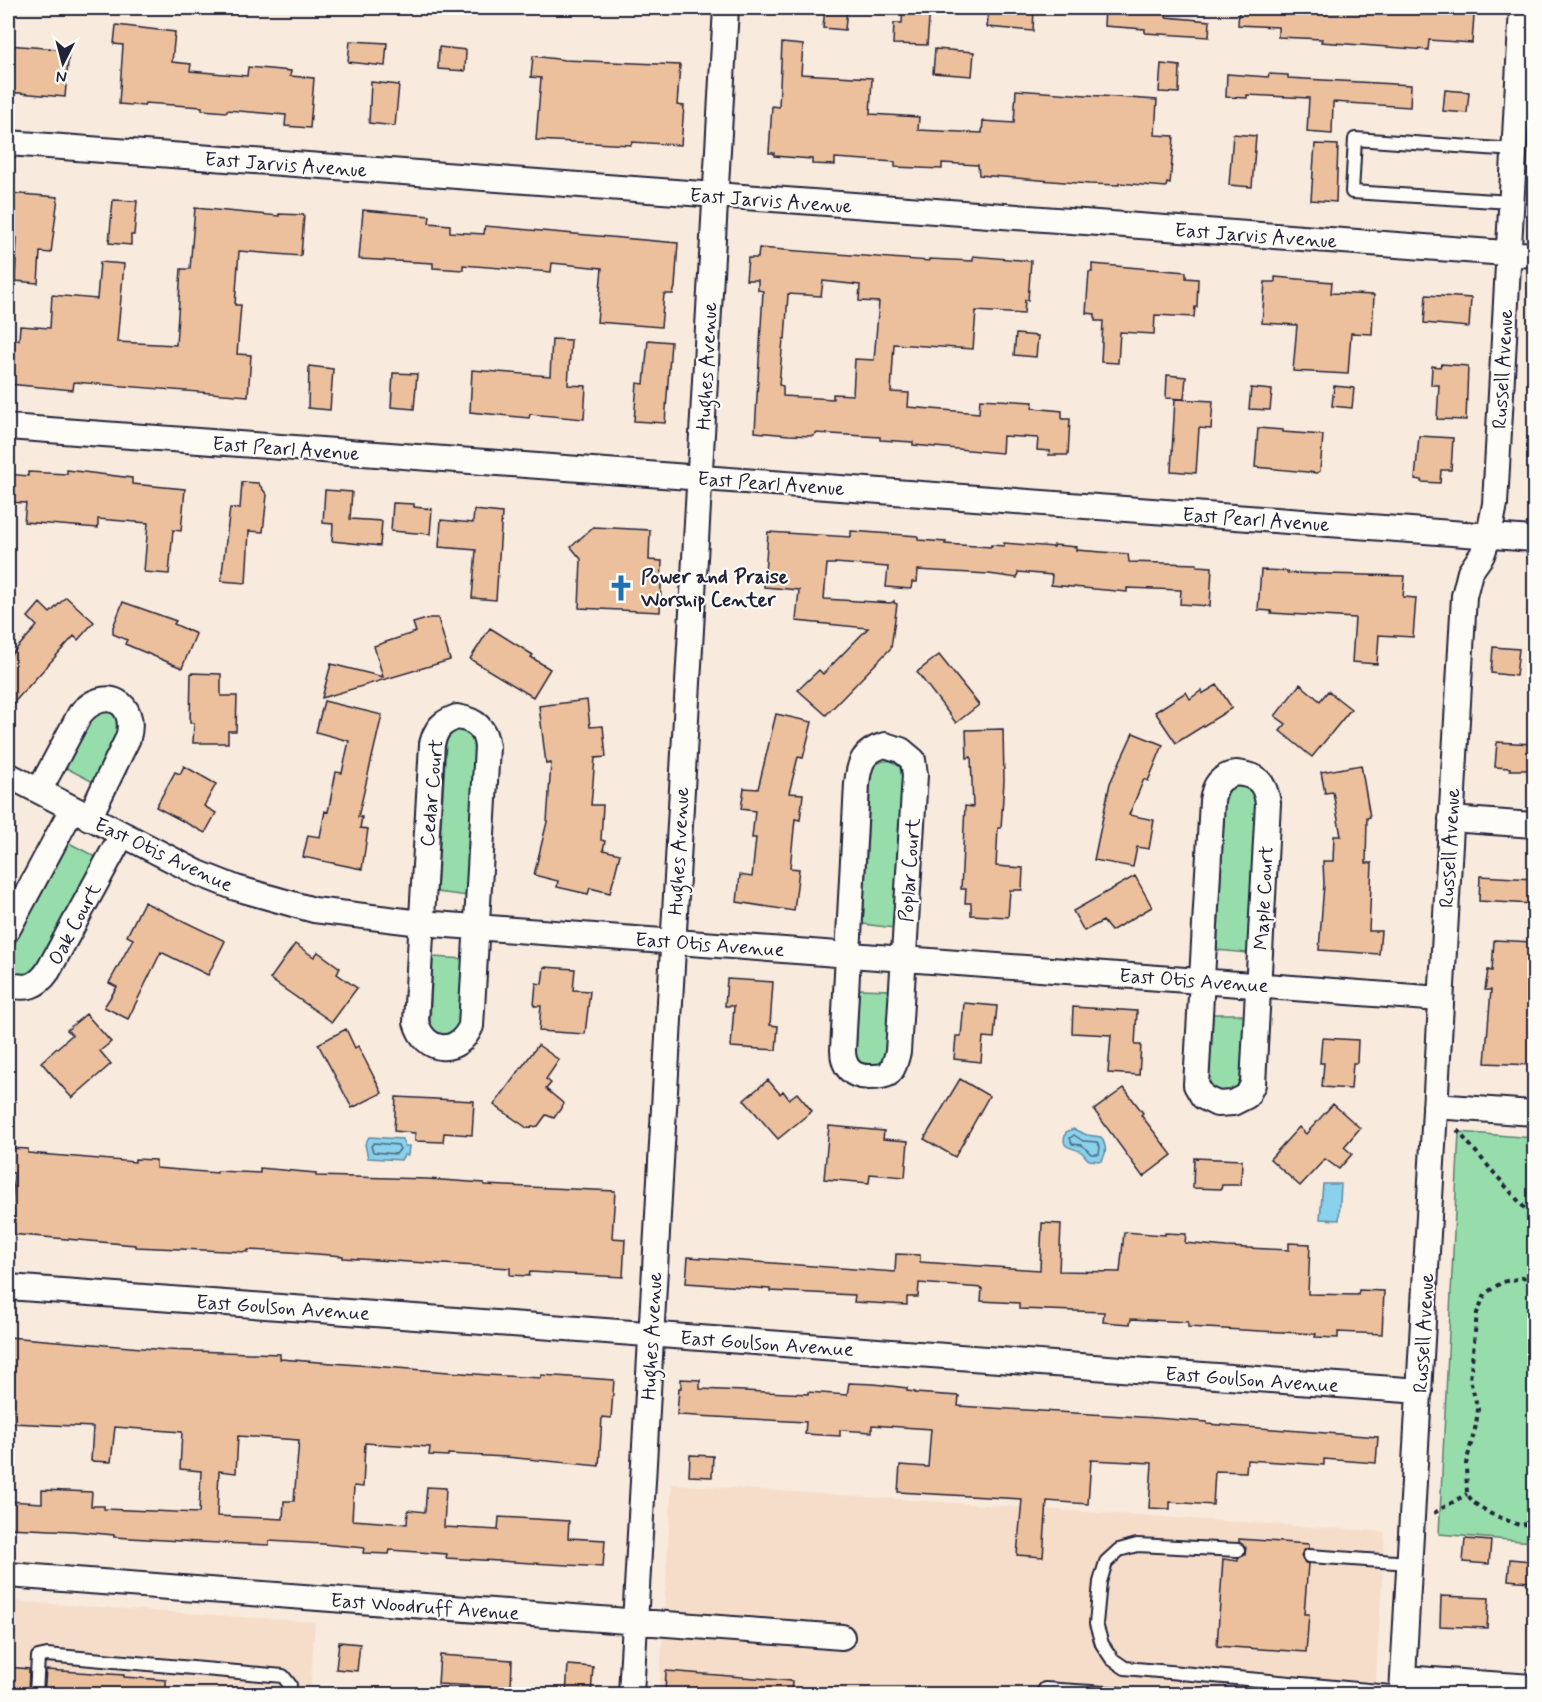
<svg xmlns="http://www.w3.org/2000/svg" width="1542" height="1702" font-family="Mynerve,sans-serif">
<rect width="100%" height="100%" fill="#f8eadc"/>
<filter id="ink" filterUnits="userSpaceOnUse"><feTurbulence type="fractalNoise" baseFrequency=".0167" numOctaves="2"/><feDisplacementMap in="SourceGraphic" scale="12" xChannelSelector="R" yChannelSelector="G"/><feConvolveMatrix kernelMatrix="1 2 1 2 8 2 1 2 1" color-interpolation-filters="sRGB"/></filter>
<g filter="url(#ink)">
<path fill="#f5ddc9" d="M672 1484 1385 1532 1375 1694H659Z
M8 1601 315 1622 310 1694H8Z"/>
<path fill="#96ddab" stroke="#5c8073" stroke-width="1.5" d="M102 710 113 712 121 724 93 782 66 768 93 717Z
M460 729 466 730 476 739 468 896 437 892 446 743 450 733Z
M891 761 900 767 902 777 894 928 863 924 871 774C874 764 880 760 891 761Z
M1234 787C1246 785 1254 790 1256 803L1247 953 1217 950 1225 801 1229 791Z
M69 843 96 857 38 968 24 976C16 974 12 971 8 963L10 953Z
M433 957 465 959 461 1022 455 1033C444 1036 435 1036 430 1023Z
M859 989 890 990 887 1054 881 1064C870 1067 861 1067 856 1055Z
M1213 1014H1238L1244 1016 1240 1080 1235 1090 1224 1093 1215 1089 1209 1081Z
M1459 1132 1534 1138V1542L1439 1534Z"/>
<path fill="#8ad1ec" stroke="#608ba5" stroke-width="1.5" d="M1073 1129 1087 1135 1101 1137C1106 1145 1108 1153 1101 1161L1089 1160C1086 1158 1084 1154 1081 1152 1073 1146 1059 1151 1066 1132Z
M369 1137 402 1139 405 1146H409L408 1155H404L401 1160 368 1158 365 1144Z
M1323 1184H1341L1339 1220 1320 1219Z"/>
<g fill="none" stroke-linecap="round" stroke-linejoin="round">
<path stroke="#4c6882" stroke-width="1.5" d="M1074 1135 1083 1141 1097 1142 1100 1147 1099 1154H1091L1082 1145 1072 1144 1070 1138Z
M374 1143 398 1145 400 1149 396 1154 373 1152 371 1146Z"/>
</g>
<path fill="#edc09d" stroke="#22223b" stroke-width="1.5" fill-rule="evenodd" d="M825 8H847L845 30 823 28Z
M903 8H930L927 45 893 44 894 23H902Z
M989 8H1034L1033 31 987 27Z
M1105 8H1167L1166 17 1210 21 1209 37 1145 33V29L1104 26Z
M1239 8H1389L1474 15 1472 43 1429 40 1428 50 1321 42 1322 39 1278 37V27L1238 25Z
M116 25 175 32 172 62 191 64 190 71 247 76 248 67 291 71 290 76 314 78 310 128 285 126 286 115 227 110V112L202 110V107L145 103 144 106 119 104 123 45 114 44Z
M350 41 387 43 385 66 348 62Z
M782 43 803 45 801 74 872 78 870 114 919 117 918 130 982 133 983 121 1014 123 1016 90 1157 100 1155 135 1174 136 1170 184 1167 183 1166 187 1119 183V185L1089 184 979 175 978 165 942 163V169L895 167V162L835 158V165L812 164V159L774 156V153H769L772 106 779 107Z
M8 45 69 50 65 97 8 92Z
M439 47 466 50 465 71 438 69Z
M935 49 974 52 972 76 933 73Z
M533 56 565 60 680 65 677 105 684 106 681 145 632 142 631 145 536 140 541 78 531 77Z
M1161 64 1180 66 1179 93 1159 92Z
M1227 74 1268 77 1269 74 1288 75V78L1411 85 1410 107 1333 102 1332 134 1307 132 1309 98 1247 95V98L1226 97Z
M371 82 399 85 395 126 369 123Z
M1445 90 1469 92 1467 113 1443 111Z
M1233 134 1256 136 1252 187 1229 185Z
M1315 144 1338 145 1336 202 1311 200Z
M8 193 58 197 51 253 40 252 38 283 15 281 17 238H8Z
M113 200 137 201 134 235H131V245L109 243Z
M195 208 279 216V214L304 215 301 256 239 251 235 305H241L237 354 251 355 248 396 74 382 73 390 8 384 10 339 19 340 20 326 50 328 52 295 97 299 100 262 124 264 117 342 176 345 181 269H190Z
M363 210 430 216 429 223 450 225V232L484 234 485 226 678 243 675 287 673 294H664L661 327 597 322 602 268 552 263 551 272 463 265V270L433 268V263L359 259Z
M759 248 929 261V259L973 261V256L1031 261 1028 300H1025L1024 314 976 311 973 349 894 344 891 392 909 393 908 407 979 413 980 399 1033 402 1032 408 1062 411V419H1070L1068 455H1049L1050 451 1037 450 1038 438 1003 436 1002 453 913 445V442L880 440V437L815 433 814 436 789 435 755 432 763 291 758 290V280H746L748 258H758ZM823 281 860 285 859 301 879 302 874 360 855 359 853 395 833 394V399L783 396V386L779 385 783 339H785L788 294 821 296Z
M1092 264 1186 272V278L1198 279 1197 307H1195L1194 317 1155 315 1154 334 1120 332 1118 363 1101 362 1103 321H1095V314L1086 313 1089 272H1092Z
M1275 277 1332 282 1331 293 1374 295 1372 334 1351 333 1348 374 1293 371 1297 325 1262 323 1265 282H1275Z
M1426 295 1471 298 1469 327 1424 323Z
M1016 334 1038 336 1036 357 1014 355Z
M552 339 571 340 568 385 586 386 584 419 530 414 529 418 470 412 472 370 550 376Z
M648 340 671 342 665 423 634 421 637 383 644 384Z
M1441 364 1468 366 1466 420 1437 419 1439 385H1431L1432 366 1440 367Z
M309 366 333 369 330 410 308 408Z
M393 373 417 374 414 409 391 407Z
M1167 375 1186 377 1184 399 1166 398Z
M1334 386 1354 388 1352 408 1332 406Z
M1251 388 1272 390 1270 410 1249 409Z
M1175 399 1213 401 1211 429 1199 428 1196 473 1171 471Z
M1258 428 1283 430V432L1323 435 1320 471 1317 473 1255 467Z
M1419 436 1453 438 1451 470H1441L1440 483 1421 482V480L1415 479Z
M67 470 132 478V484L185 489 181 531 173 530 169 574 144 572 148 523 98 519V528L24 522 26 503 8 502V474L28 476V472L67 474Z
M242 482 258 483 267 495 263 532 249 531 246 583 221 581 230 508 240 509Z
M325 490 352 492 350 519 382 521 380 546 332 541 333 524 323 523Z
M393 503 414 504V507L432 509 430 534 391 531Z
M474 510 502 513 496 600 472 598 476 550 439 547 441 520 473 523Z
M593 527 650 530 649 560 662 561 660 612 579 608 581 559 571 547Z
M851 531 918 536V540L946 542 945 544 991 547V545L1004 546V543L1054 547V545L1077 547 1076 550 1128 554 1129 562 1197 564V566L1212 567 1210 606 1180 604 1181 590 1127 588V592L1051 585 1052 575 1018 572 1017 578 989 574 918 570 917 582H912L911 589 886 587 888 567 835 563V564H827L824 599 891 603 894 601V603L897 604 891 648 826 715 798 690 819 670 823 674 868 628 796 621 799 590 764 587 768 532 851 537Z
M1261 570 1287 571V573L1405 576 1403 597 1416 598 1413 637 1379 635 1377 664 1352 662 1355 618 1271 613V611L1258 610Z
M66 597 94 622 78 640 74 636 8 709V658L37 626 28 617 40 603 50 613Z
M123 602 176 621 174 624 196 634 182 668 125 644 127 640 113 634V627Z
M430 618H438L450 660 322 698 331 664 383 677 374 646 416 632 413 623Z
M490 628 533 655 531 657 550 669 533 697 470 659Z
M1493 647 1519 649 1516 676 1491 673Z
M939 655 979 705 956 723 917 672Z
M191 673 221 674V696H237L236 731H228V743H193L194 723H190Z
M1300 684 1320 701 1328 691 1351 709 1312 757 1280 731 1286 724 1275 716Z
M1217 685 1232 708 1176 743 1155 712 1186 692 1190 699 1202 690V694Z
M587 700 590 727 603 726 606 757 595 758 591 805H603L601 840 605 841 603 850 620 854 610 893 590 888 588 894 557 887 558 881 534 875 547 822 551 763 546 764 539 706Z
M324 701 382 715 358 817H362L360 828 368 829 362 869 303 857 308 835 320 837 325 811 328 812 336 772 342 773 349 741 316 732Z
M776 714 812 722 803 758 798 757 789 793 803 794 800 820 795 819 790 868 799 869 794 911 737 902 740 875 752 877 756 838H752L755 811 741 809 744 788 758 789Z
M1003 729 1004 781 1001 828H998L996 866 1023 868 1022 890H1010L1008 917 971 915V903H965L966 889H961L965 806 973 807 971 757 967 758 966 730Z
M1133 733 1163 745 1148 781 1144 779 1129 815 1154 820 1149 849 1137 847 1133 867 1094 860 1110 783Z
M1497 742 1534 744V769L1532 768V770H1510V768L1495 767Z
M1361 765 1370 817 1367 818 1366 863H1372L1369 931H1381L1379 954 1319 950 1324 884 1323 861H1333L1334 836H1341L1333 792 1325 793 1321 772Z
M184 766 216 784 204 806 216 813 205 833 156 807 175 772 180 774Z
M1135 876 1152 907 1111 931 1103 921 1084 931 1073 911Z
M1480 876 1534 879V904L1479 901Z
M144 902 225 941 208 975 161 952 128 1019 104 1007 117 987 109 983 133 939 127 936Z
M1494 940 1534 942V1065L1485 1063 1491 990H1485L1488 970 1492 971Z
M295 944 314 957 318 952 340 968 337 974 357 988 332 1022 270 979Z
M544 967 575 969 573 990 590 991 585 1034 539 1031 541 1006H534L536 983 542 984Z
M727 979 773 982 770 1025 778 1026 776 1050 731 1047 734 1006H725Z
M964 1003 997 1006 994 1038 983 1037 981 1062 954 1059 956 1036H961Z
M1073 1007 1137 1011 1135 1045H1141L1139 1075 1108 1073 1111 1035 1072 1033Z
M86 1014 111 1042 100 1051 111 1064 72 1098 41 1062 72 1035 67 1030Z
M346 1029 355 1048 358 1046 382 1093 352 1108 318 1044Z
M1322 1038 1358 1040 1357 1063H1353L1351 1089 1322 1087 1324 1063H1320Z
M538 1045 559 1060 546 1079 551 1083 546 1089 564 1104 554 1118 546 1115 538 1126 527 1128 494 1105Z
M960 1079 989 1096 955 1157 924 1139Z
M768 1080 780 1094 783 1091 789 1099 797 1093 812 1111 778 1139 744 1100Z
M1124 1088 1143 1113 1141 1115 1172 1155 1143 1177 1094 1110Z
M396 1097 474 1101 472 1135 444 1133 443 1142 415 1141V1133L394 1131Z
M1333 1104 1360 1128 1344 1147 1352 1154 1339 1169 1325 1159 1300 1186 1270 1159 1299 1127 1306 1134Z
M829 1126 884 1131 883 1139 908 1141 905 1177 870 1174 869 1183 824 1179Z
M9 1148 28 1149V1153L135 1162V1159L156 1160V1168L217 1173V1171L260 1173V1168L316 1173V1176L427 1179 484 1183V1185L615 1191 612 1238 625 1239 623 1277 530 1272 529 1276 510 1275V1268L343 1258V1256L290 1252 248 1250V1252L135 1247V1245L10 1234 14 1173H8Z
M1194 1158 1242 1160 1241 1185H1222L1221 1189 1193 1188Z
M1042 1223 1061 1224 1059 1271 1120 1272 1124 1232 1165 1235V1233L1186 1234 1185 1243 1226 1247 1289 1250V1243L1310 1244 1308 1294 1358 1295 1359 1290 1384 1291 1382 1334 1338 1332V1338L1315 1337 1316 1334 1188 1327V1322L1131 1319 1130 1324 1103 1322 1104 1312 1019 1309V1303L981 1301 982 1288 919 1283 918 1297H907V1305L854 1302 855 1295 770 1291V1289L686 1283 688 1257 895 1272 896 1254 920 1255V1262L1040 1270Z
M8 1337 166 1350 280 1354V1359L488 1375 541 1378V1375L614 1380 611 1418 602 1417 599 1466 506 1457 448 1454V1456L429 1455 430 1447 365 1443 363 1487 354 1486 352 1520 407 1524 408 1510 425 1512 427 1487 446 1488 444 1527 498 1530 499 1517 569 1521 568 1538 605 1540 603 1567 446 1558 447 1554 390 1550 389 1554 363 1553 364 1548 323 1544 269 1541V1545L197 1542 114 1537V1535L73 1531 8 1528V1501L42 1503V1490L92 1492 91 1506H104V1509L199 1513 201 1471 180 1469 182 1432 115 1427 111 1462 91 1461 93 1427 12 1423 14 1375H8ZM238 1436 299 1440 294 1501H284L283 1519 217 1516 219 1471 236 1473Z
M681 1379 700 1380V1389L808 1394V1392L847 1395 849 1383 874 1384 907 1388V1391L915 1392V1393L959 1396 958 1406 1156 1418 1207 1422V1424L1378 1437 1376 1463 1324 1459V1465L1247 1460 1246 1472 1215 1471 1213 1505 1170 1502V1509L1149 1508 1152 1463 1091 1460 1088 1504 1047 1501 1043 1557 1017 1555 1022 1499 898 1492 900 1465 928 1467 931 1429 872 1425V1432L840 1430V1436L805 1434 806 1422 679 1415H677L679 1388H681Z
M690 1455 713 1456 712 1477 689 1476Z
M1239 1539 1309 1544V1548L1303 1551 1301 1556 1304 1562 1308 1564 1304 1614H1309L1306 1652 1217 1646 1223 1559 1238 1561V1558L1245 1555 1246 1547 1239 1542Z
M1465 1539 1491 1541 1489 1564 1463 1562Z
M1510 1559 1531 1561 1529 1582 1508 1580Z
M1441 1596 1489 1598 1487 1628 1440 1626Z
M339 1642 360 1644 357 1671 336 1669Z
M440 1655 512 1660 511 1688 438 1684Z
M568 1665 593 1667 591 1695H566Z
M8 1667 29 1669 28 1695H8Z
M46 1670 124 1675V1677L166 1680V1695H44Z
M666 1671 792 1681 791 1695H665Z"/>
<g fill="none" stroke-linecap="round" stroke-linejoin="round">
<g stroke="#22223b" stroke-width="16">
<path id="lane" d="M1511 202 1352 192 1355 139 1515 150
M1238 1550 1137 1545 1119 1550 1106 1562 1100 1582 1096 1624 1102 1644 1112 1659 1125 1668 1402 1693
M1309 1556 1410 1563
M36 1694 38 1657 47 1655 283 1676 290 1685 289 1694
M1042 1694 1045 1689 1121 1694"/>
</g>
<g stroke="#22223b" stroke-width="28">
<path id="street" d="M8 143 1534 255
M8 427 1534 539
M457 717C476 720 485 728 487 747L471 1026C458 1056 425 1054 416 1022L432 744C436 728 442 722 457 717Z
M885 745 901 750 913 760 915 775 898 1052C896 1059 894 1069 888 1074 883 1077 875 1077 869 1077 852 1077 843 1067 843 1050L857 784C859 763 863 751 885 745Z
M1236 773C1257 775 1265 782 1268 803L1253 1084 1247 1096 1233 1103 1217 1104 1203 1097 1196 1085 1212 801C1214 785 1220 777 1236 773Z
M8 775 198 873 236 888 314 910 421 923 1441 999
M39 791 80 714C105 685 138 702 128 738L89 818
M1451 819 1534 825
M8 929 72 809
M8 984C26 990 37 987 48 971L122 835
M1435 1106 1534 1113
M8 1287 1420 1391
M8 1575 842 1637
M1403 1678 1534 1687
M631 1694 726 8
M1402 1694 1464 596 1470 572 1482 555 1489 535 1495 504 1522 8"/>
</g>
<path stroke="#22223b" stroke-width="4" stroke-dasharray="4.5 4.5" stroke-linecap="butt" d="M1457 1130 1534 1219
M1534 1280 1526 1277 1502 1282 1485 1294 1477 1313 1470 1380 1478 1409 1476 1425 1466 1464 1467 1494 1474 1503 1491 1514 1519 1525 1534 1523
M1434 1513 1467 1494"/>
<use href="#lane" stroke="#fdfcf7" stroke-width="12"/>
<use href="#street" stroke="#fdfcf7" stroke-width="24"/>
</g>
</g>
<defs>
<g id="church-bare" transform="scale(2.07)"><path d="M-1.2-6h2.4v3.5h3.3v2.4h-3.3V6h-2.4V-.1h-3.3v-2.4h3.3Z" fill="#1f6fb2" stroke="#fdfcf7" stroke-width="2.5" paint-order="stroke"/></g>
</defs>
<g fill-rule="evenodd">
<use href="#church-bare" x="621" y="588"/>
</g>
<g text-anchor="middle" stroke-width="4.5" stroke-linejoin="round" paint-order="stroke">
<g font-size="20" fill="#22223b" stroke="#fdfcf7">
<text transform="translate(286 164) rotate(4)" y="7">East Jarvis Avenue</text>
<text transform="translate(771 200) rotate(4)" y="7">East Jarvis Avenue</text>
<text transform="translate(1256 235) rotate(4)" y="7">East Jarvis Avenue</text>
<text transform="translate(706 366) rotate(-87)" y="7">Hughes Avenue</text>
<text transform="translate(1502 369) rotate(-87)" y="7">Russell Avenue</text>
<text transform="translate(286 448) rotate(4)" y="7">East Pearl Avenue</text>
<text transform="translate(771 483) rotate(4)" y="7">East Pearl Avenue</text>
<text transform="translate(1256 519) rotate(4)" y="7">East Pearl Avenue</text>
<text transform="translate(431 793) rotate(-85)" y="7">Cedar Court</text>
<text transform="translate(1449 848) rotate(-87)" y="7">Russell Avenue</text>
<text transform="translate(678 851) rotate(-87)" y="7">Hughes Avenue</text>
<text transform="translate(164 854) rotate(25)" y="7">East Otis Avenue</text>
<text transform="translate(909 870) rotate(-86)" y="7">Poplar Court</text>
<text transform="translate(1263 898) rotate(-87)" y="7">Maple Court</text>
<text transform="translate(74 924) rotate(-62)" y="7">Oak Court</text>
<text transform="translate(710 944) rotate(4)" y="7">East Otis Avenue</text>
<text transform="translate(1194 980) rotate(4)" y="7">East Otis Avenue</text>
<text transform="translate(283 1307) rotate(4)" y="7">East Goulson Avenue</text>
<text transform="translate(1423 1333) rotate(-87)" y="7">Russell Avenue</text>
<text transform="translate(651 1336) rotate(-87)" y="7">Hughes Avenue</text>
<text transform="translate(767 1343) rotate(4)" y="7">East Goulson Avenue</text>
<text transform="translate(1252 1379) rotate(4)" y="7">East Goulson Avenue</text>
<text transform="translate(425 1606) rotate(4)" y="7">East Woodruff Avenue</text>
</g>
<g font-size="20" font-weight="bold" fill="#22223b" stroke="#fdfcf7" text-anchor="start">
<text x="641" y="583">Power and Praise<tspan x="641" dy="23">Worship Center</tspan></text>
</g>
</g>
<rect width="1542" height="1702" fill="none" stroke="#fdfcf7" stroke-width="30"/>
<rect x="15" y="15" width="1512" height="1672" fill="none" stroke="#22223b" stroke-width="2" filter="url(#ink)"/>
<g transform="translate(63 63) rotate(186)" stroke="#fdfcf7" stroke-width="4.5" paint-order="stroke">
<path d="M0-4.5L10 22L0 15L-10 22Z" fill="#22223b"/>
<text y="-9" font-size="16" font-weight="bold" text-anchor="middle" fill="#22223b">N</text>
</g>
</svg>
